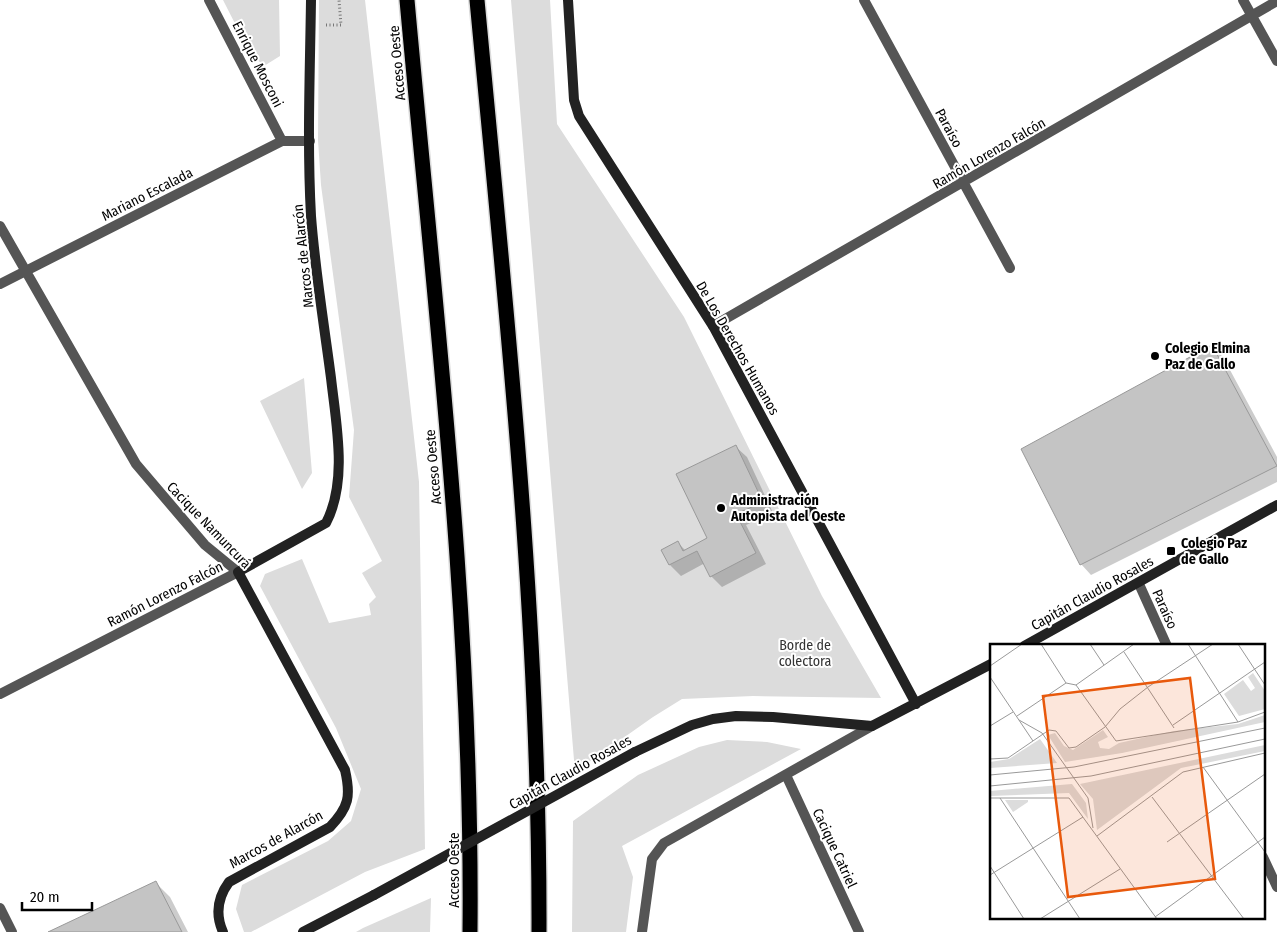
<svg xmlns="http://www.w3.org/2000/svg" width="1277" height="932" font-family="'Fira Sans Condensed',sans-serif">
<rect width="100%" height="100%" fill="#fff"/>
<path fill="#dcdcdc" d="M223 0H279L280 56 264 66 250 53Z
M319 0H365L419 482 425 849 365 872 251 932H244L236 909 242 885 328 841 351 821 361 789 336 728 260 586 265 574 302 559 329 623 371 615 369 604 376 597 362 573 382 561 349 497 354 430 321 185 318 140Z
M511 0H550L557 124 684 317 822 596 881 698 753 696 682 699 653 717 575 772Z
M304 378 312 473 302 489 260 401Z
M727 740 767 742 801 749 622 846 633 877 626 932H572L573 821 638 775 699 747Z
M431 898 430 932H356L363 928Z"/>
<path fill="#0003" d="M1212 346 1223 357 1277 457V482L1091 575 1081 564Z
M736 447 747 457 773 513 746 525 766 564 722 587 711 576 705 563 681 576 670 565 663 550 678 543 686 551 709 539Z
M156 883 170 897 188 932H51Z"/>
<path fill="#c4c4c4" stroke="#999" d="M1212 345 1277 466 1080 565 1021 449Z
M736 445 763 502 736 514 756 553 710 577 697 551 669 565 661 550 678 541 683 551 707 538 676 474Z
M156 881 182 932H48Z"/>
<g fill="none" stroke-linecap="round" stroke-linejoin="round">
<g stroke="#dbdbdb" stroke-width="18">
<path id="highway" d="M407 0C435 310 473 621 470 932
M477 0C506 310 540 620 539 932"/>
</g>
<path stroke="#777" stroke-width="3" stroke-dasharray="1 2.5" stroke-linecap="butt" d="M326 25H341L339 0"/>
<path stroke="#555" stroke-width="10" d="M209 0 282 141
M864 0 1010 268
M1243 0 1277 61
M0 226 136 464 205 545 238 572 0 694
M0 284 282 141H310
M713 326 1277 1
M1139 584 1167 646
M786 775 859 932
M1263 857 1277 887
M0 908 12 932
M642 932 652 859 664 843 872 726"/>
<path stroke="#222" stroke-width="10" d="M568 0 574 100 579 116 713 326 916 704
M1024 646 1277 505
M635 752 692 725 713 719 736 716 773 717 872 726 991 664
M223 932C215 914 218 897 229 882L330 827C349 807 351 796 345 770L238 572 326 523C348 481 336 423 331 378 324 324 315 270 311 216 307 144 310 72 311 0
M303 932 374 895"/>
<use href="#highway" stroke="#000" stroke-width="15"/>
<path stroke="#222" stroke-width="10" d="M374 895 635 752"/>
</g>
<g fill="#000" stroke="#fff" stroke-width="2">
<circle cx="1155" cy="356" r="5"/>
<circle cx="721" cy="508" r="5"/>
<rect x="1166" y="546" width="10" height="10" rx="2.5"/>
</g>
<g text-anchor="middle" stroke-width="4" stroke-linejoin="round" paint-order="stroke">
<g font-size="14" fill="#000" stroke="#fff">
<text transform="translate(397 63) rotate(-95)" y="5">Acceso Oeste</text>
<text transform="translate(258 64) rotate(63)" y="5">Enrique Mosconi</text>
<text transform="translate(949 128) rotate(62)" y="5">Paraíso</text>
<text transform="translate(989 153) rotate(-30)" y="5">Ramón Lorenzo Falcón</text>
<text transform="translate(147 194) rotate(-27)" y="5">Mariano Escalada</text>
<text transform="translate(303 256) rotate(-96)" y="5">Marcos de Alarcón</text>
<text transform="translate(738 348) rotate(60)" y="5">De Los Derechos Humanos</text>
<text transform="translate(433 467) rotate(-95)" y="5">Acceso Oeste</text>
<text transform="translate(209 525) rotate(46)" y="5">Cacique Namuncurá</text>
<text transform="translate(1092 593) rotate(-29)" y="5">Capitán Claudio Rosales</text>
<text transform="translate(165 594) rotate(-27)" y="5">Ramón Lorenzo Falcón</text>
<text transform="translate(1165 609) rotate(66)" y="5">Paraíso</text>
<text transform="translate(570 772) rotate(-29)" y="5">Capitán Claudio Rosales</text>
<text transform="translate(276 839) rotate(-29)" y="5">Marcos de Alarcón</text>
<text transform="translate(835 848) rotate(65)" y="5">Cacique Catriel</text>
<text transform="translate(454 870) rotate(-90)" y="5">Acceso Oeste</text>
</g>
<g font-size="14" font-weight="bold" fill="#000" stroke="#fff" text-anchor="start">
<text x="1165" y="353">Colegio Elmina<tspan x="1165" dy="16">Paz de Gallo</tspan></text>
<text x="731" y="505">Administración<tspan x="731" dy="16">Autopista del Oeste</tspan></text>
<text x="1181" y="548">Colegio Paz<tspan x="1181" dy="16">de Gallo</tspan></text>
</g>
<g font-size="14" fill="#333" stroke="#fff">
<text x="805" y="650">Borde de<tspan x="805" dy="16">colectora</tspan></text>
</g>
</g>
<g transform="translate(990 644)">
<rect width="275" height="275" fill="#fff"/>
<path d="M263 29 275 47V65L249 72 234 50 253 36 261 47 265 44 258 33ZM275 71V78L132 109 75 118 58 91 65 89 74 102 83 106 113 86 118 93 108 98 110 104 119 105 129 99 184 87 248 80ZM50 95 67 119 0 124V118L19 115ZM275 101V107L191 124 107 186 103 155 90 140ZM82 140 96 159 98 175 79 149 0 152V147ZM15 156H38V158L23 168Z" fill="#dcdcdc"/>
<path fill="none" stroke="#999" stroke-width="1" d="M51 0 76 39M100 0 114 21M198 0 248 78M248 0 275 41M134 8 184 84M0 22 32 0M0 33 43 97M86 41 126 97 248 78 275 68M27 72 76 39 86 41 144 0M29 76 52 89 98 154 103 184M183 81 275 18M0 82 23 68M0 115 18 114 59 86 66 87 79 104 86 103 115 83 130 65 158 43 223 0M213 123 275 208M0 131 84 123 275 84M0 142 101 132 275 95M162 153 254 275M0 154H79L167 275M10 154 90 275M107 192 193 128 275 109M177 198 275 130M0 222 34 275M0 231 93 173M165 273 275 193M50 275 130 225"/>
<path fill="#e8590c" fill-opacity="0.15" stroke="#e8590c" stroke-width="2.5" d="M200 34 225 235 78 253 53 52Z"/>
<rect width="275" height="275" fill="none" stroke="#000" stroke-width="2.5"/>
</g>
<path d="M22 902v8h70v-8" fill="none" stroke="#000000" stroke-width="2.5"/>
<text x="30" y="902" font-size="15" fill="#000000" stroke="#ffffff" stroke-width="4" paint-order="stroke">20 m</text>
</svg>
